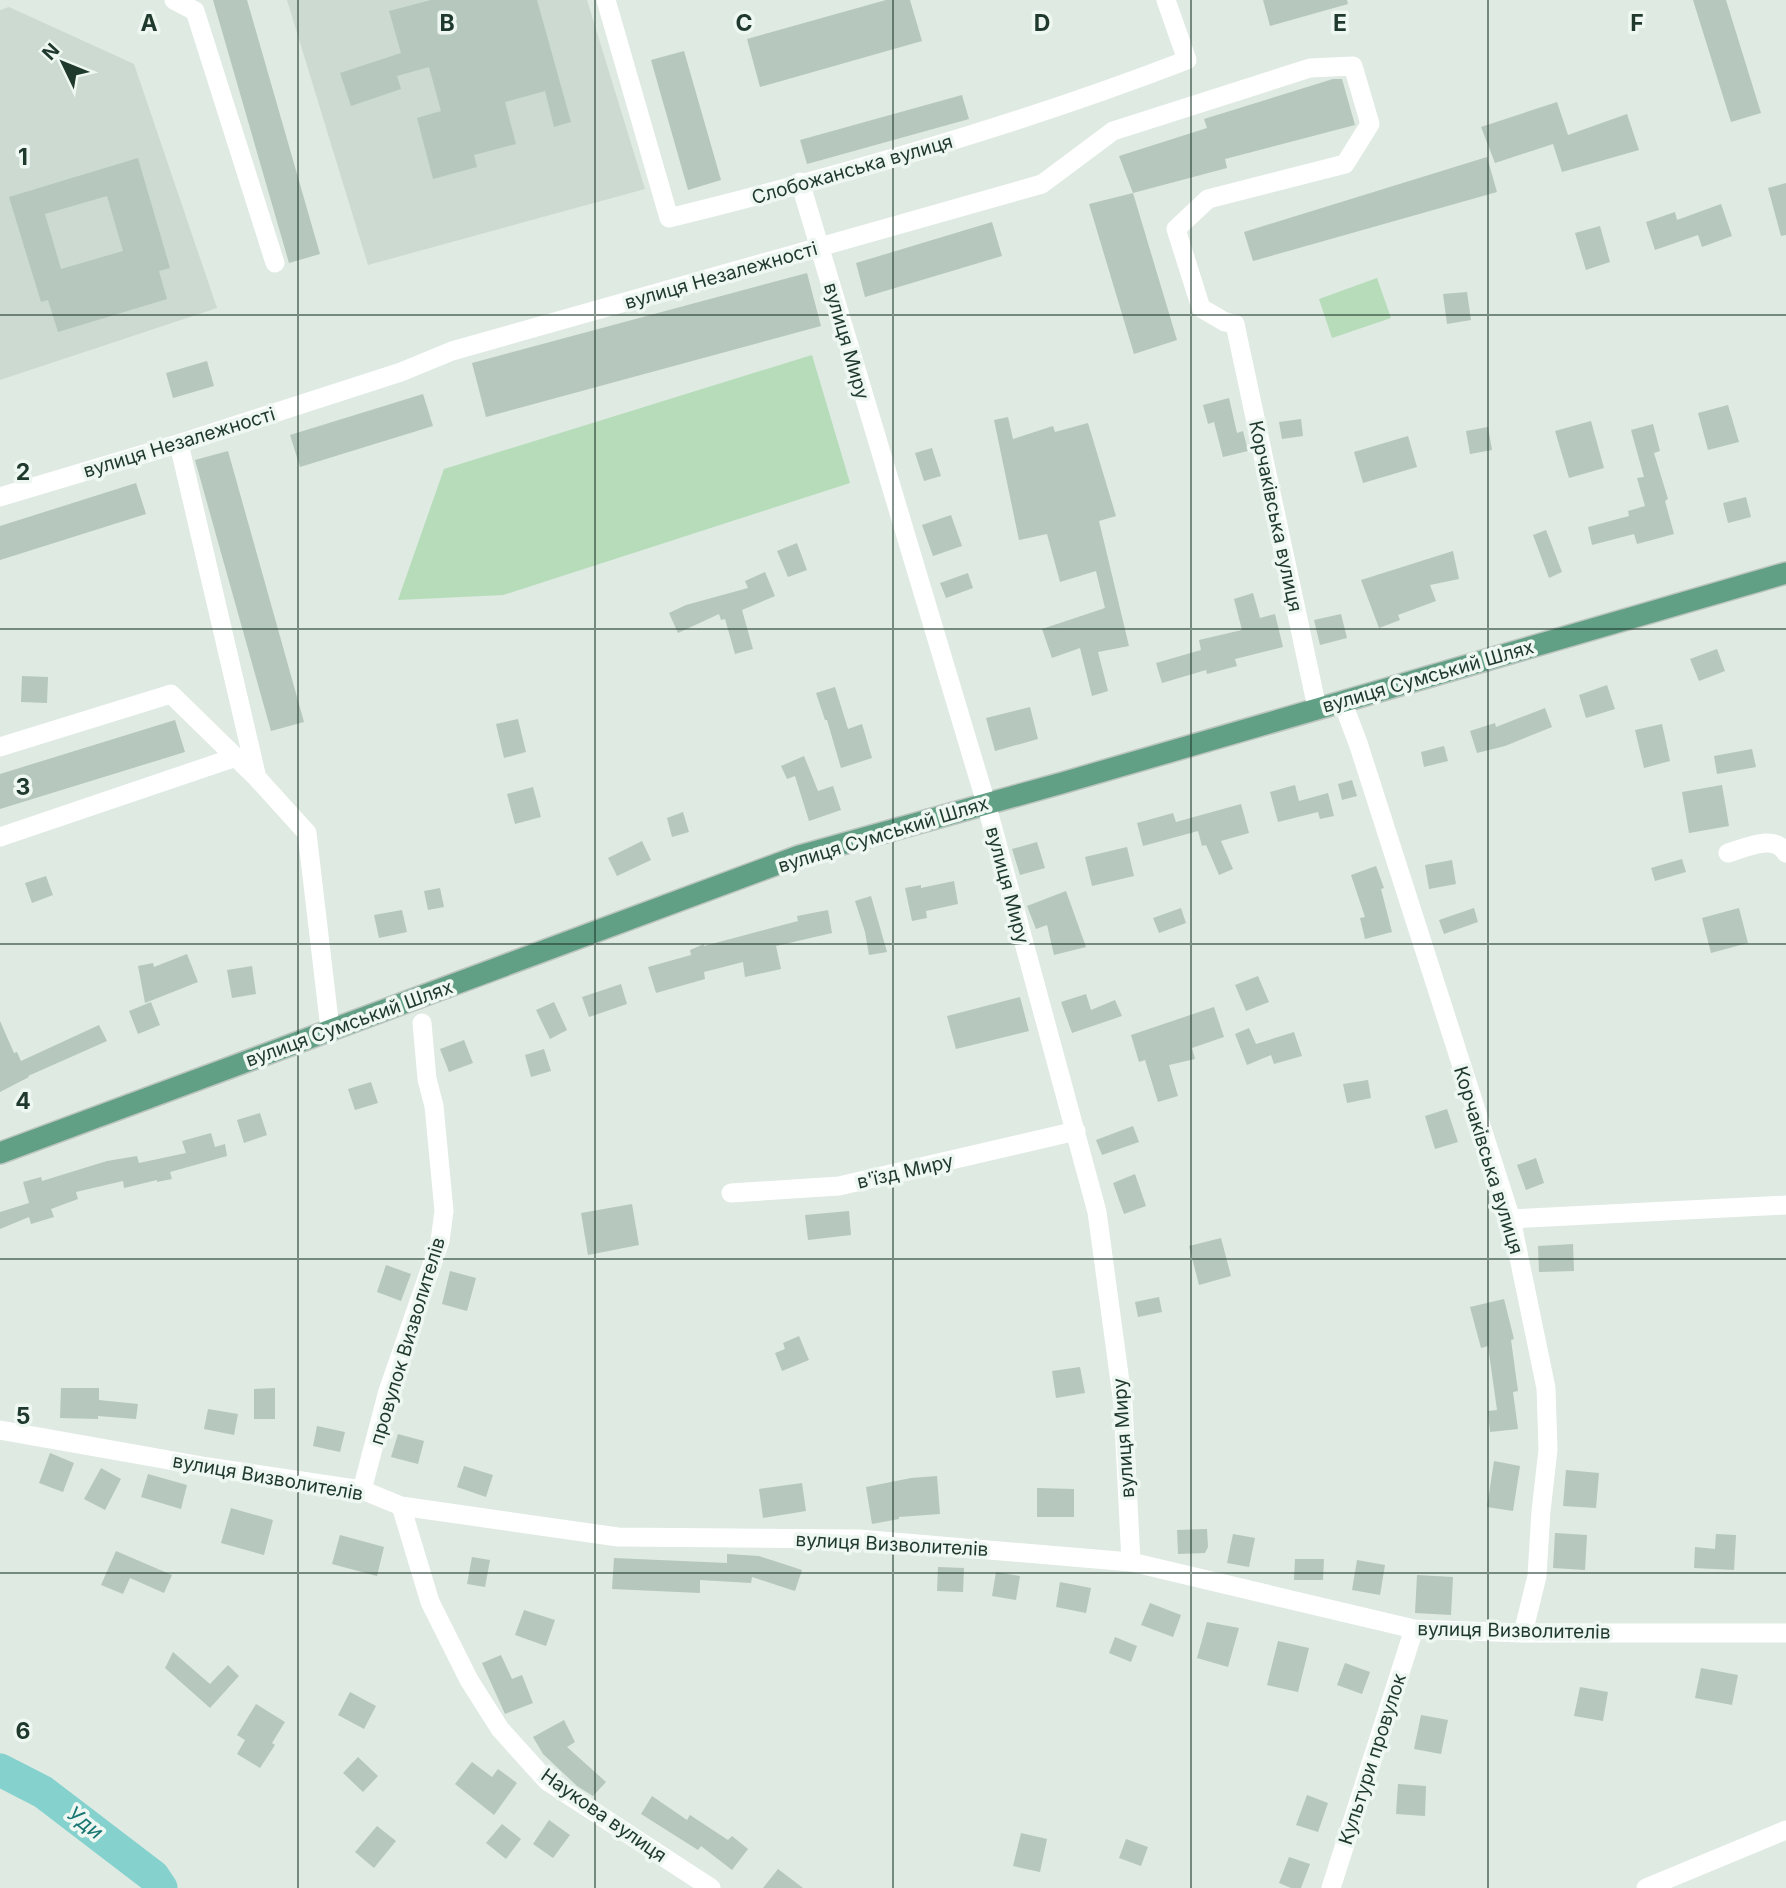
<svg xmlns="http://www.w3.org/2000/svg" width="1786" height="1888" font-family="Inter,sans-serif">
<rect width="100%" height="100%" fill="#deeae2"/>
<path fill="#ccdad1" d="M287 0H587L645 189 368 265Z
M9 7 134 64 217 308 0 380V10Z"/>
<path fill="#b6dcb9" d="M1377 278 1391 318 1332 338 1319 299Z
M812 355 850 483 503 595 398 600 444 469Z"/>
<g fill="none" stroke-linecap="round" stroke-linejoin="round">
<path stroke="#84d1ce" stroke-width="33" d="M0 1770 43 1792 153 1876 161 1888"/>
</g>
<path fill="#b6c7bd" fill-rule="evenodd" d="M213 0H247L320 254 289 263Z
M431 0H537L571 122 554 127 545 91 505 102 516 144 474 155 477 167 433 179 417 118 441 111 429 67 397 76 401 89 351 106 340 73 401 53 389 11Z
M886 0H910L922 41 760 87 747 39Z
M1263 0H1347L1348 4 1270 26Z
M1693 0H1726L1761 113 1731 122Z
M684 51 721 180 688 190 651 60Z
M1333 79H1342L1355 125 1225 159 1227 168 1133 193 1177 340 1134 354 1089 204 1133 193 1119 156 1207 128 1204 119Z
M962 95 969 119 807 164 800 140Z
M1557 102 1568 135 1627 114 1639 150 1562 172 1553 144 1495 163 1481 127Z
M1487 157 1497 192 1253 261 1244 232Z
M138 158 170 268 159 271 167 299 58 332 48 300 41 302 9 197ZM107 196 123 251 61 269 45 214Z
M1786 183V235L1781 236 1768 188Z
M1721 204 1732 236 1702 247 1698 235 1655 250 1646 222 1675 212 1677 220Z
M992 222 1002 256 865 297 856 263Z
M1600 226 1610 262 1586 270 1575 233Z
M807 273 821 326 486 417 472 363Z
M1467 292 1471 320 1447 324 1443 294Z
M207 361 214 386 173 398 166 373Z
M423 394 433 426 300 467 290 435Z
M1229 398 1237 433 1243 431 1248 451 1223 457 1214 422 1208 424 1203 405Z
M1728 405 1739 442 1708 450 1698 413Z
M1008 417 1013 439 1053 426 1055 432 1088 423 1116 516 1099 521 1129 646 1098 652 1108 691 1092 696 1080 648 1052 658 1042 629 1105 608 1096 571 1060 582 1047 534 1019 540 994 420Z
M1301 419 1303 436 1282 439 1279 422Z
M1591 421 1604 468 1569 478 1555 431Z
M1653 424 1660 451 1654 453 1668 499 1665 501 1674 534 1637 544 1634 534 1592 545 1588 527 1629 516 1628 511 1645 506 1637 478 1644 477 1631 430Z
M1488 427 1492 450 1470 454 1466 431Z
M1408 436 1417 467 1363 483 1354 452Z
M932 448 941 476 924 481 915 453Z
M228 451 304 722 271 731 195 460Z
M136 483 146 514 0 560V526Z
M1746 497 1751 517 1728 523 1723 503Z
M951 515 962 546 933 556 922 525Z
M1546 530 1562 572 1549 578 1533 535Z
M797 543 807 570 788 577 777 551Z
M1453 551 1459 579 1430 585 1436 601 1398 615 1400 620 1379 628 1361 580Z
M765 572 775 596 742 610 753 649 735 654 725 619 721 620 719 614 678 633 669 613 686 605 748 588 745 581Z
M968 573 973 588 946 598 940 583Z
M1253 593 1260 618 1275 614 1283 647 1235 659 1237 666 1207 674 1206 670 1162 683 1156 663 1201 650 1199 640 1242 630 1234 599Z
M1341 614 1347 638 1320 645 1314 620Z
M1717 649 1725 671 1699 681 1690 659Z
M22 676 48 677 47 703 21 702Z
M1607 685 1615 709 1586 718 1579 695Z
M835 687 848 729 862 724 872 758 841 768 827 720H825L816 693Z
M1030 707 1038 739 995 751 986 718Z
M1545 708 1552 727 1505 746 1477 753 1470 731 1495 723 1496 727Z
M518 719 526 752 504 758 496 724Z
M175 720 185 752 0 809V774Z
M1662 724 1670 761 1644 768 1635 730Z
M1444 746 1448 761 1424 767 1421 752Z
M1752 749 1756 767 1717 774 1714 756Z
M804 756 818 791 833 786 841 810 809 821 795 776 787 779 781 766Z
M1352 780 1357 796 1342 800 1338 784Z
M1295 785 1299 801 1328 793 1334 816 1320 819 1318 812 1278 822 1270 792Z
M1722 785 1729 826 1689 833 1682 792Z
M533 787 541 817 515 824 507 794Z
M1241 804 1249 833 1221 841 1233 869 1219 875 1206 845 1202 846 1198 831 1143 846 1137 823 1173 813 1176 822Z
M683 812 689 832 672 837 667 818Z
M642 841 651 860 617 876 608 858Z
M1037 842 1045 868 1020 875 1012 849Z
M1127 847 1134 876 1092 886 1085 857Z
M1682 859 1686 872 1655 881 1651 868Z
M1452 860 1456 884 1429 889 1425 865Z
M1376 866 1384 888 1381 889 1392 932 1365 939 1360 918 1365 917 1351 875Z
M46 876 53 895 32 903 25 883Z
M954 881 958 904 926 911 927 918 912 921 905 888 921 885V888Z
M440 888 444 907 428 910 424 891Z
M1066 891 1086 947 1054 955 1047 925 1036 929 1027 906Z
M871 896 887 952 869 955 865 932 855 901Z
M1181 908 1186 923 1159 933 1153 918Z
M1474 908 1478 922 1444 934 1439 920Z
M1739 908 1748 943 1711 953 1702 918Z
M402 910 407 932 379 938 374 915Z
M828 910 832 933 776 946 781 969 745 977 743 962 704 972 705 979 656 993 648 967 691 955 690 950 704 944V946L764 930 798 921 797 916Z
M187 954 198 982 145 1003 138 966 153 963 154 967Z
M252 966 256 994 232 998 227 970Z
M1258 976 1269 1002 1246 1011 1235 985Z
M621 984 627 1004 589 1017 582 997Z
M1086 994 1091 1010 1115 1000 1122 1016 1072 1033 1061 1002Z
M1020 997 1029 1031 956 1049 947 1016Z
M151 1002 160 1025 138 1034 129 1011Z
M554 1002 567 1030 550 1039 536 1010Z
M1214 1007 1224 1037 1192 1048 1195 1059 1169 1065 1178 1096 1158 1102 1145 1060 1139 1062 1131 1035Z
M0 1021 14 1053 17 1052 21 1061 99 1025 107 1041 28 1076 29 1077 0 1092Z
M1249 1028 1256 1044 1294 1032 1302 1056 1274 1064 1271 1055 1247 1065 1235 1034Z
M464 1040 473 1063 449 1072 440 1049Z
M544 1049 551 1071 531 1077 525 1055Z
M1368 1080 1371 1098 1347 1103 1343 1084Z
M371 1082 378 1103 355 1110 348 1089Z
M1447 1109 1458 1142 1435 1149 1425 1116Z
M260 1113 267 1135 244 1143 237 1120Z
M1133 1126 1139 1142 1102 1155 1096 1140Z
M211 1133 215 1147 225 1144 227 1156 170 1172 172 1179 157 1182V1180L124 1188 123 1181 76 1192 78 1199 51 1209 54 1217 31 1224 29 1217 0 1229V1212L29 1203 23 1182 41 1177 42 1181 107 1161 137 1156 139 1163 186 1153 182 1141Z
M1536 1158 1544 1183 1526 1190 1517 1165Z
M1135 1174 1146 1206 1124 1214 1113 1183Z
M632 1204 639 1245 588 1255 581 1213Z
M849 1211 851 1235 808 1240 805 1215Z
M1221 1238 1231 1276 1199 1285 1189 1246Z
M1573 1244 1574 1271 1539 1272 1538 1246Z
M386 1265 411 1274 401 1301 377 1292Z
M450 1271 476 1278 467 1311 442 1304Z
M1159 1297 1162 1312 1138 1317 1135 1302Z
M1504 1299 1514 1339 1511 1340 1518 1391 1513 1392 1518 1429 1490 1432 1488 1411 1497 1410 1488 1346 1481 1348 1470 1307Z
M799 1336 809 1360 782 1371 775 1353 785 1349 783 1343Z
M1080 1367 1085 1393 1056 1398 1052 1371Z
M61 1388H99V1400L138 1404 136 1419 98 1416V1419L60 1418Z
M275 1388V1419H254V1389Z
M208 1409 238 1414 234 1435 204 1429Z
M317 1426 345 1432 340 1452 313 1446Z
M398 1434 424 1441 418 1464 391 1457Z
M50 1453 74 1463 63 1492 39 1483Z
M1494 1461 1520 1466 1513 1511 1487 1507Z
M464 1466 493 1475 486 1497 457 1487Z
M101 1468 121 1479 105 1510 84 1499Z
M1566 1470 1599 1473 1596 1508 1563 1506Z
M148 1474 187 1485 181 1509 141 1497Z
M937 1476 940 1514 899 1517V1519L872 1524 866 1487 911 1478Z
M802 1483 806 1511 763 1518 759 1489Z
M1037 1488 1074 1489V1517H1037Z
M231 1508 273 1520 264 1555 221 1543Z
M1207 1529 1208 1547 1205 1553 1178 1554 1177 1530Z
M1555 1533 1587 1535 1585 1570 1553 1568Z
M1233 1534 1255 1538 1249 1567 1227 1563Z
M1716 1534 1736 1535 1734 1570 1694 1568 1695 1547 1715 1549Z
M340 1535 384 1547 377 1576 332 1564Z
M116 1551 172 1575 164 1593 130 1578 123 1594 101 1585Z
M727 1554 759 1556 802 1570 795 1591 752 1577 751 1583 700 1580V1593L612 1589 614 1558 727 1563Z
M472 1557 490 1560 485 1587 467 1584Z
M1295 1559H1324L1323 1580H1294Z
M1357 1560 1385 1565 1380 1595 1352 1590Z
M938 1567 964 1568 963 1592 937 1591Z
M996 1572 1020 1576 1016 1600 992 1596Z
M1417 1575 1453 1577 1451 1615 1415 1613Z
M1060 1582 1091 1588 1086 1613 1056 1607Z
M1150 1603 1181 1615 1173 1637 1141 1625Z
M524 1610 555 1620 546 1646 515 1635Z
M1207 1622 1239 1628 1228 1667 1197 1658Z
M1115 1637 1137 1646 1131 1662 1109 1653Z
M1278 1641 1309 1648 1298 1692 1267 1685Z
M173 1652 210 1684 228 1665 239 1676 210 1708 165 1668Z
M501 1655 512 1679 522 1675 533 1703 505 1714 482 1663Z
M1345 1663 1370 1672 1362 1694 1337 1685Z
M1701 1668 1738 1675 1732 1705 1695 1698Z
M1580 1687 1608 1692 1603 1721 1574 1716Z
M350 1692 376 1706 364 1729 338 1715Z
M256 1704 285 1722 272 1743 275 1745 260 1768 237 1754 245 1740 237 1735Z
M1421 1715 1448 1720 1441 1754 1414 1749Z
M564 1720 575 1742 567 1747 606 1782 593 1796 577 1786 543 1754 533 1737Z
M358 1757 378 1776 363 1792 343 1773Z
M472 1762 492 1777 498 1769 517 1783 494 1815 455 1784Z
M1398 1784 1426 1786 1425 1816 1396 1814Z
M1307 1795 1328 1803 1318 1832 1296 1825Z
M652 1796 687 1820 690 1815 728 1840 732 1836 748 1849 732 1870 701 1846 698 1850 641 1814Z
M549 1820 570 1835 553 1858 533 1844Z
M502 1824 521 1839 506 1859 486 1843Z
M377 1826 396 1841 374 1868 355 1852Z
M1021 1833 1047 1839 1040 1872 1013 1866Z
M1126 1839 1148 1847 1141 1866 1119 1858Z
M1289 1857 1310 1864 1301 1888H1291L1279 1883Z
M778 1869 803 1888H763Z"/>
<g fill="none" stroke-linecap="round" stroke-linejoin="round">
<g stroke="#bcc4c0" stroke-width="24">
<path id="primary" d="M0 1153 799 856 1062 783 1786 573"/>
</g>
<path stroke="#fff" stroke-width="19" d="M174 0 195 11 275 263
M606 0 669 218C844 175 1019 125 1187 60L1166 0
M800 182 986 803 1097 1212 1123 1404 1131 1562
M179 444 257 778 307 833 330 1029
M0 497 184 442 401 372 452 351 1042 184 1113 131 1310 68 1353 66 1370 124 1345 164 1208 199 1176 229 1201 308 1225 322 1235 324 1317 708
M1342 701 1358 743 1511 1219 1546 1388 1548 1450 1541 1511 1537 1576 1523 1633
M0 747 171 694 256 777
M0 837 236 757
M1728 853C1746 848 1774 833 1786 853
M731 1193 839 1186 1076 1131
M1511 1219 1786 1205
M0 1430 208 1467 362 1490 401 1506 618 1537 859 1539 1131 1562 1414 1629 1523 1633H1786
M362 1490 388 1391 440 1241 444 1211 434 1106 427 1079 422 1023
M401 1506 430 1602 469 1680 500 1729 547 1781 711 1888
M1331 1888 1414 1629
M1646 1888 1786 1830"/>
<use href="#primary" stroke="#61a084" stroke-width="21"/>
</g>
<path fill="none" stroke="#1f392d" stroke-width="2" stroke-opacity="0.55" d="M298 0V1888M595 0V1888M893 0V1888M1191 0V1888M1488 0V1888M0 315H1786M0 629H1786M0 944H1786M0 1259H1786M0 1573H1786"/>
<g text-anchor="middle" stroke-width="7" stroke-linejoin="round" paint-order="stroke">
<g font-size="19" fill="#1f392d" stroke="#eef7f1">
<text transform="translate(852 169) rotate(-16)" y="7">Слобожанська вулиця</text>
<text transform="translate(721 275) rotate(-16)" y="7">вулиця Незалежності</text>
<text transform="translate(847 341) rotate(74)" y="7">вулиця Миру</text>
<text transform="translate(179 442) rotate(-17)" y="7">вулиця Незалежності</text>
<text transform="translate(1276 516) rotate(78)" y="7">Корчаківська вулиця</text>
<text transform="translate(1428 676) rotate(-16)" y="7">вулиця Сумський Шлях</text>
<text transform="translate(883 834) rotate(-17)" y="7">вулиця Сумський Шлях</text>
<text transform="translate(1008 885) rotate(75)" y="7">вулиця Миру</text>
<text transform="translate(349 1023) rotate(-20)" y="7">вулиця Сумський Шлях</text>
<text transform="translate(1489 1160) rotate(73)" y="7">Корчаківська вулиця</text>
<text transform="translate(905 1171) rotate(-13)" y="7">в'їзд Миру</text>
<text transform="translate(407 1341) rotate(-73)" y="7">провулок Визволителів</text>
<text transform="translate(1123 1438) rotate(-94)" y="7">вулиця Миру</text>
<text transform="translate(268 1477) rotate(10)" y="7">вулиця Визволителів</text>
<text transform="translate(892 1544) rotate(3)" y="7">вулиця Визволителів</text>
<text transform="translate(1514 1630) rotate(1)" y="7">вулиця Визволителів</text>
<text transform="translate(1372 1759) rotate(-72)" y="7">Культури провулок</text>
<text transform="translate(604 1815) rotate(35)" y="7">Наукова вулиця</text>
</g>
<g font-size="21" font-style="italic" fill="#197673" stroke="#eef7f1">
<text transform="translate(85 1823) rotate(38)" y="7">Уди</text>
</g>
</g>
<g font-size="23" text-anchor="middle" font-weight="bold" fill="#1f392d" stroke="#eef7f1" stroke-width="7" stroke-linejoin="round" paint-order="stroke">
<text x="149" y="31">A</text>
<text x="447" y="31">B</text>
<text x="744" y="31">C</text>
<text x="1042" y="31">D</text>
<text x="1340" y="31">E</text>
<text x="1637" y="31">F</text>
<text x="23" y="165">1</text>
<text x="23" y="480">2</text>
<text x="23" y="795">3</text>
<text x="23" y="1109">4</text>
<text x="23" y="1424">5</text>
<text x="23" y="1739">6</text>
</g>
<g transform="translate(63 63) rotate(313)" stroke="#eef7f1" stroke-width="5" paint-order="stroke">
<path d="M0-5L12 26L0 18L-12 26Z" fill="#1f392d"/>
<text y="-10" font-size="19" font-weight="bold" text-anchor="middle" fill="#1f392d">N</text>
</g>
</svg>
